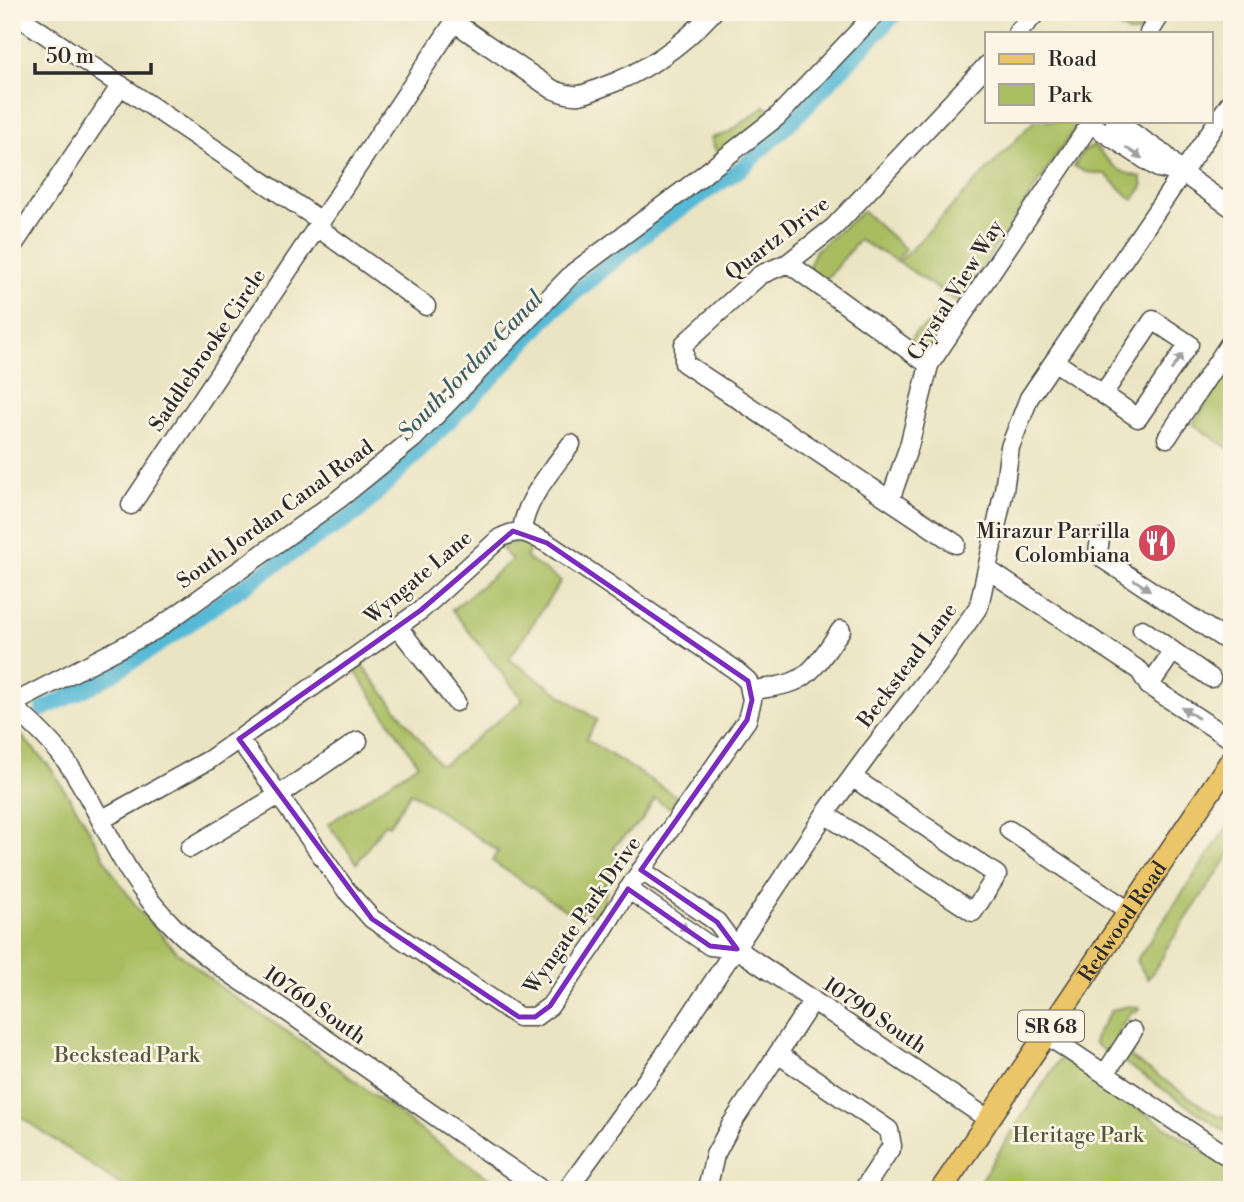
<svg xmlns="http://www.w3.org/2000/svg" width="1244" height="1202" font-family="'Libre Bodoni',serif">
<rect width="100%" height="100%" fill="#fcf5e5"/>
<filter id="ink" filterUnits="userSpaceOnUse"><feTurbulence type="fractalNoise" baseFrequency=".0143" numOctaves="2"/><feDisplacementMap in="SourceGraphic" scale="14" xChannelSelector="R" yChannelSelector="G"/><feConvolveMatrix kernelMatrix="1 2 1 2 8 2 1 2 1" color-interpolation-filters="sRGB"/></filter>
<filter id="wash" filterUnits="userSpaceOnUse"><feTurbulence type="fractalNoise" baseFrequency=".00686" numOctaves="4" result="noise"/><feDisplacementMap in="SourceGraphic" scale="28" xChannelSelector="R" yChannelSelector="G"/><feGaussianBlur stdDeviation="1.57" result="paint"/><feColorMatrix in="noise" values="0 0 0 0 0 0 0 0 0 0 0 0 0 0 0 0 0 1.4 0 .05"/><feComposite in="paint" operator="in"/></filter>
<g filter="url(#wash)">
<rect width="100%" height="100%" fill="#ebe4c3"/>
<path fill="#a9bd61" stroke="#6a7446" stroke-width="2" d="M1097 12H1154L1140 33H1128Z
M765 106 777 117 720 162 711 138 728 133Z
M1034 121H1080L958 303 899 262Z
M1094 145C1111 164 1115 172 1141 177L1143 187 1133 200 1105 174 1085 172 1074 166 1083 151Z
M863 211 905 249 897 261 859 240 824 282 813 274 809 266 816 250Z
M938 310 952 316 934 346 921 349 909 343 916 332 929 324Z
M1232 365V451L1193 424Z
M515 542H528L532 544 526 558 561 581 509 659 597 720 586 739 679 798 670 808 655 799 641 821 613 847 622 859 608 876 604 907 598 918 584 909 577 918 492 861 498 851 411 792 389 825 385 823 357 863 328 824 418 764 355 671 362 665 439 764H444L523 700 452 610 512 560 502 549 508 543Z
M18 732 50 767 82 817 111 870 138 909 176 951 223 989 304 1043 431 1138 506 1190H128L12 1111V737Z
M1232 820V851L1164 952 1165 954 1148 979 1136 961Z
M1129 1006 1140 1008 1137 1012 1132 1011 1117 1034 1120 1037 1108 1054 1094 1043 1097 1033 1112 1010Z
M1135 1043 1136 1046 1130 1057 1219 1117 1232 1114C1232 1121 1234 1128 1226 1132L1122 1061Z
M1061 1057 1232 1171V1184L1228 1190H974Z"/>
<g fill="none" stroke-linecap="round" stroke-linejoin="round">
<path stroke="#57b9d5" stroke-width="16" d="M43 709 95 684 151 650 294 552 357 513 496 374 553 311 654 227 742 168 796 117 897 12"/>
</g>
</g>
<g filter="url(#ink)">
<g fill="none" stroke-linecap="round" stroke-linejoin="round">
<g stroke="#484742" stroke-width="21">
<path id="minor" d="M12 12 321 221
M454 22 552 89C561 93 569 96 579 95 586 94 593 91 600 88 643 73 682 46 713 12
M1017 33 1037 12
M1149 33 1162 12
M1115 121 1165 155 1182 173 1232 208
M1091 124 1158 168 1182 173
M317 227 426 306
M12 247 121 85
M788 263 929 365
M1054 361 1138 418 1189 344 1153 320 1103 394
M1167 438 1232 340
M890 500 909 446 929 365 1092 121
M131 505 461 12
M522 532C524 501 553 469 571 444
M1100 539 1098 552 1103 559 1232 644
M956 544 684 363V344L760 275 788 263 834 227 987 65
M987 569 1140 671 1149 686 1232 740
M398 627 456 702
M1142 629 1211 678
M1149 686 1173 651
M750 691C764 688 780 687 793 682 815 674 828 647 841 630
M12 704 157 629 339 499 414 438 573 273 680 193 777 117 877 12
M12 706C36 726 60 749 76 776 96 808 111 843 131 874 143 893 158 911 174 927 212 966 259 991 302 1022 382 1079 461 1135 542 1190
M825 814 973 912 997 875 852 777
M101 820 209 760 239 739 421 610 500 538C521 527 527 533 547 543L734 669 748 681 752 700 747 720 633 882 593 946 550 1006 535 1017H519L372 919 346 890 239 739
M1009 830 1129 911
M190 848 279 795 358 741
M641 870 717 922 737 949 988 1119
M628 889 710 946 737 949
M1045 1034 1224 1154
M778 1054 889 1130 892 1146 863 1190
M1105 1074 1133 1031
M567 1190 661 1060 825 814 871 751 938 665 979 606 1004 490 1010 447 1029 398 1232 100
M710 1190 708 1185 715 1155 731 1125 813 1000"/>
</g>
<g stroke="#484742" stroke-width="24">
<g id="major">
<path id="s1" d="M941 1190 1232 759"/>
</g>
</g>
<use href="#minor" stroke="#fff" stroke-width="18"/>
<use href="#major" stroke="#ecc569" stroke-width="21"/>
</g>
<defs><path id="oneway-solid" d="M-6-.8H1V-3.2L6.5 0L1 3.2V.8H-6Z" transform="scale(1.75)"/></defs>
<g fill="#a0a0a0">
<use href="#oneway-solid" transform="translate(1134 153) rotate(34)"/>
<use href="#oneway-solid" transform="translate(1177 362) rotate(-55)"/>
<use href="#oneway-solid" transform="translate(1142 585) rotate(34)"/>
<use href="#oneway-solid" transform="translate(1190 713) rotate(-147)"/>
<use href="#oneway-solid" transform="translate(680 925) rotate(34)"/>
</g>
</g>
<path fill="none" stroke="#7b2cbf" stroke-width="5" stroke-linejoin="round" d="M513 531 547 543 748 681 752 700 747 720 641 870 717 922 737 949 710 946 628 889 550 1006 535 1017H519L372 919 239 739 421 610Z"/>
<defs>
<g id="restaurant-disc" transform="scale(2.0125)"><circle r="9.5" fill="#d1495b" stroke="#fcf5e5"/><path d="M-5-6h1v4h1v-4h1v4h1v-4h1v5L-1.5 .5V6h-2V.5L-5-1ZM5-6V6H3V1.5H1.5Q1.5-4 5-6Z" fill="#fff"/></g>
</defs>
<g fill-rule="evenodd">
<use href="#restaurant-disc" x="1157" y="543"/>
</g>
<g text-anchor="middle" stroke-width="5" stroke-linejoin="round" paint-order="stroke">
<rect fill="#fcf5e5" stroke="#6a6863" stroke-width="2" x="1018" y="1010.5" width="66" height="31" rx="5"/>
<g font-size="19" font-weight="bold" fill="#2b2b2b">
<text x="1051" y="1033">SR 68</text>
</g>
<g font-size="21" fill="#2b2b2b" stroke="#fcf5e5">
<text transform="translate(777 238) rotate(-37)" y="7">Quartz Drive</text>
<text transform="translate(955 290) rotate(-58)" y="7">Crystal View Way</text>
<text transform="translate(207 350) rotate(-56)" y="7">Saddlebrooke Circle</text>
<text transform="translate(275 514) rotate(-36)" y="7">South Jordan Canal Road</text>
<text transform="translate(418 577) rotate(-40)" y="7">Wyngate Lane</text>
<text transform="translate(907 665) rotate(-53)" y="7">Beckstead Lane</text>
<text transform="translate(582 915) rotate(-55)" y="7">Wyngate Park Drive</text>
<text dy="7" stroke="none"><textPath href="#s1" startOffset="324">Redwood Road</textPath></text>
<text transform="translate(315 1005) rotate(35)" y="7">10760 South</text>
<text transform="translate(875 1015) rotate(34)" y="7">10790 South</text>
</g>
<g font-size="21" fill="#2b2b2b" stroke="#fcf5e5" text-anchor="end">
<text x="1130" y="538">Mirazur Parrilla<tspan x="1130" dy="24">Colombiana</tspan></text>
</g>
<g font-size="21" fill="#51573b" stroke="#fcf5e5">
<text x="127" y="1062">Beckstead Park</text>
<text x="1078" y="1142">Heritage Park</text>
</g>
<g font-size="23" font-style="italic" fill="#3a5d66" stroke="#fcf5e5">
<text transform="translate(470 365) rotate(-46)" y="8">South Jordan Canal</text>
</g>
</g>
<rect width="1244" height="1202" fill="none" stroke="#fcf5e5" stroke-width="42"/>
<rect x="985" y="32" width="228" height="91" fill="#fcf5e5" stroke="#a8a49b" stroke-width="2"/>
<rect x="999" y="54" width="35" height="10" fill="#ecc569" stroke="#a8a49b" stroke-width="2"/>
<text x="1048" y="66" font-size="21" fill="#2b2b2b">Road</text>
<rect x="999" y="84" width="35" height="21" fill="#a9bd61" stroke="#a8a49b" stroke-width="2"/>
<text x="1048" y="102" font-size="21" fill="#2b2b2b">Park</text>
<path d="M35 63v10h116v-10" fill="none" stroke="#2b2b2b" stroke-width="3.5"/>
<text x="46" y="63" font-size="21" fill="#2b2b2b" stroke="#fcf5e5" stroke-width="5" paint-order="stroke">50 m</text>
</svg>
